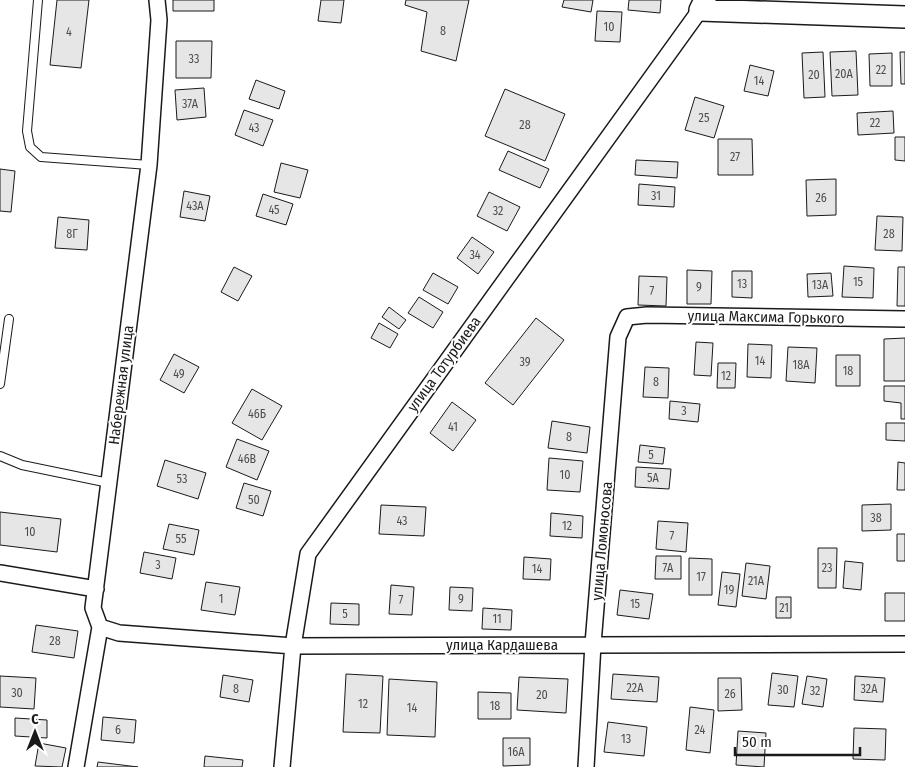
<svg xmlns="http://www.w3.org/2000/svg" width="905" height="767" font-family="'Fira Sans Condensed',sans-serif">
<rect width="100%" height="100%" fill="#fff"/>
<path fill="#e6e6e6" stroke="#1a1a1a" d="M57 0H89L81 68 50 65Z
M173 0H214V11H173Z
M321 0H344L341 23 318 21Z
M406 0H469L456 61 421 51 427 12 405 5Z
M564 0H593L591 12 562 7Z
M629 0H661L660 13 628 10Z
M597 11 622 12 620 42 595 41Z
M176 41H212L211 78H176Z
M856 51 858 95 832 96 830 52Z
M823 52 825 97 804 98 802 53Z
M900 52H905V84H901Z
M892 53V86H870L869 54Z
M750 65 774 71 768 96 744 91Z
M256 80 285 91 279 109 249 99Z
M204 88 206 117 177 120 175 90Z
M505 89 565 114 545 161 485 136Z
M695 97 724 106 714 138 685 130Z
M244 110 273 120 263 146 235 135Z
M893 111 894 133 858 135 857 113Z
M895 137H905V161L895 160Z
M718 139H752L753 175H718Z
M508 151 549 169 540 188 499 170Z
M636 160 678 162 677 178 635 175Z
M281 163 308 170 300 198 274 192Z
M0 169 15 171 11 212 0 211Z
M836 179V215L807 216 806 180Z
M639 184 675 187 674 207 638 205Z
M184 191 210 196 205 221 180 217Z
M489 192 520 207 507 231 477 216Z
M263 194 293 204 286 225 256 216Z
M877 216 903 217 902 251 875 250Z
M58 217 89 220 87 250 55 248Z
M472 237 494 252 478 274 457 258Z
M844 266 874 268 873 298 842 297Z
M234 267 252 276 238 301 221 292Z
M898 267H905V306H897Z
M687 270 712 271 711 304H687Z
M732 271H752V298L732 297Z
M433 273 458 287 448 304 423 290Z
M831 273 833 296 808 297 807 274Z
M639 276 667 277 666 306 638 305Z
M419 297 443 312 433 328 408 313Z
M389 307 406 320 399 329 382 317Z
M536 318 564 340 513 405 485 383Z
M379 323 398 334 390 348 371 338Z
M905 338V381H884V339Z
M696 342 713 343 711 376 694 375Z
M748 344 772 345 771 378 747 377Z
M788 347 817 348 815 383 786 381Z
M174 354 199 367 184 393 160 380Z
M836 355H860V386H836Z
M718 363H736L735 388H717Z
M645 367 669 368 668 398 643 397Z
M884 386H905V419H901V403L884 401Z
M252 389 282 406 262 440 232 423Z
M670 401 700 404 698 422 669 419Z
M452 402 476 420 453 451 430 433Z
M552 421 590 427 587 453 548 448Z
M886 423H905V441L886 440Z
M237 439 269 451 257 480 226 467Z
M640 445 665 448 663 464 638 462Z
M549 458 583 461 580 492 547 490Z
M165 460 206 473 198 499 157 486Z
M898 462 905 463V490H897Z
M636 467 671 469 669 489 635 487Z
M244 483 271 491 263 516 236 508Z
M891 504V530L862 531V505Z
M381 505 426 507 424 536 379 534Z
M0 512 61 519 57 552 0 545Z
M551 513 583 516 582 538 550 536Z
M658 521 688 523 686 552 656 549Z
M169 524 199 530 194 555 163 549Z
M897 534H905V561H897Z
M818 548H837L836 588H818Z
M144 552 176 558 172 579 140 573Z
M656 556H681V579H655Z
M524 557 551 559 550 580 523 579Z
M689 558 712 559V595H689Z
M845 561 863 563 861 590 843 588Z
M746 563 770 566 766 599 742 596Z
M722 572 740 574 736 607 718 605Z
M206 582 240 587 235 615 201 610Z
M391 585 414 587 412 615 389 614Z
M450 587 473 588 472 611 449 610Z
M620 590 653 594 649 619 617 615Z
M885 593H905V621H885Z
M776 597H791V618H776Z
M331 603 359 604V625L330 624Z
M483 608 512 610 511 630 482 629Z
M36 625 78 631 74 658 32 652Z
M772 673 798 676 794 707 768 705Z
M346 674 383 676 380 733 343 732Z
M613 674 659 677 657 702 611 699Z
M223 675 253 680 249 702 220 697Z
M0 676 36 678 34 709 0 707Z
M807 676 827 679 823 707 802 704Z
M855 676 885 678 883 702 854 700Z
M519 677 568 679 566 713 517 710Z
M718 678H741L742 710 718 711Z
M389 679 437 682 435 737 387 735Z
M478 692 511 693V719H478Z
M690 707 714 710 710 753 686 750Z
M103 717 136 720 134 743 101 740Z
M15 718 47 720V738L15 736Z
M608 722 647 727 644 756 604 752Z
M854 728 886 729 885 760 853 759Z
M738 731 766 733 764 767 736 765Z
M503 738H530V765L503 766Z
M39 743 66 748 62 767 35 766Z
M205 756 243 760 242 767H204Z
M98 762 138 767H97Z"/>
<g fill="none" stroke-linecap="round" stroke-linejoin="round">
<g stroke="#1a1a1a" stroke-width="10">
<path id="service" d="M38 0 27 131 30 147 41 157 149 165
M0 384 9 319
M0 456 22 465 109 483"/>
</g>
<g stroke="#1a1a1a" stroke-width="18">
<path id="minor" d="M0 573 96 589
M100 627 119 633 293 646 905 644
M76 767 100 627 93 608 149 165 159 20 157 0
M282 767 293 646 308 554 700 10
M586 767 593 644 618 337 627 317 647 315 905 319"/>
</g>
<g stroke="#1a1a1a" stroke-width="24">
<path id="secondary" d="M705 0 700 10 905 17"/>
</g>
<use href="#service" stroke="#fff" stroke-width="8"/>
<use href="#minor" stroke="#fff" stroke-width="15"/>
<use href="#secondary" stroke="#fff" stroke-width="21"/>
</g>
<g text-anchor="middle" stroke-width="4" stroke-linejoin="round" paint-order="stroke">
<g font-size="12" fill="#4d4d4d">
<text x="609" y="31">10</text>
<text x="443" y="35">8</text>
<text x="69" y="36">4</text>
<text x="194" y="63">33</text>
<text x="881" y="74">22</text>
<text x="844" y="78">20А</text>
<text x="814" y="79">20</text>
<text x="759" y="85">14</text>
<text x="190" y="108">37А</text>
<text x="704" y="122">25</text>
<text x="875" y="127">22</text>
<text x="525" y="129">28</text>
<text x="254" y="132">43</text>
<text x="735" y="161">27</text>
<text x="656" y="200">31</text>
<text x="821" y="202">26</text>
<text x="195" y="210">43А</text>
<text x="274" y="214">45</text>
<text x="498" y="215">32</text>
<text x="72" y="238">8Г</text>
<text x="889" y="238">28</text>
<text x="475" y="259">34</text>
<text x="858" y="286">15</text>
<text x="742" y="288">13</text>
<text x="820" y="289">13А</text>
<text x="699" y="291">9</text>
<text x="652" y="295">7</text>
<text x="760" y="365">14</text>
<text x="525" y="366">39</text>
<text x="801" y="369">18А</text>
<text x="848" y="375">18</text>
<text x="179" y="378">49</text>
<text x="726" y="380">12</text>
<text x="656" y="386">8</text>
<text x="684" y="415">3</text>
<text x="257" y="418">46Б</text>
<text x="453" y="431">41</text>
<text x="569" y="441">8</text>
<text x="651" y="459">5</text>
<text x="247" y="463">46В</text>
<text x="565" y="479">10</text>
<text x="653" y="482">5А</text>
<text x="182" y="483">53</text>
<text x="254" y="504">50</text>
<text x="876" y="522">38</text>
<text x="402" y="525">43</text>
<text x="567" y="530">12</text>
<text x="30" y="536">10</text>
<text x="672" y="540">7</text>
<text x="181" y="543">55</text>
<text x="158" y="569">3</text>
<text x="668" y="572">7А</text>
<text x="827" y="572">23</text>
<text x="537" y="573">14</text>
<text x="701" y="581">17</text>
<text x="756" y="585">21А</text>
<text x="729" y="594">19</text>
<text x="221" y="603">1</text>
<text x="461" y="603">9</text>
<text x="401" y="604">7</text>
<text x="635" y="608">15</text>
<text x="784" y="612">21</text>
<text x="345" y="618">5</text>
<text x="497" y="623">11</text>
<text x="55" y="645">28</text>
<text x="635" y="692">22А</text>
<text x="236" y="693">8</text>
<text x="869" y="693">32А</text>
<text x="783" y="694">30</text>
<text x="815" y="695">32</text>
<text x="17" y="697">30</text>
<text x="730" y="698">26</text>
<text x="542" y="699">20</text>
<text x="363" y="708">12</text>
<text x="495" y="710">18</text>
<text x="412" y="712">14</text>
<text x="118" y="734">6</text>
<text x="700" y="734">24</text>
<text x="626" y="743">13</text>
<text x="516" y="756">16А</text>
</g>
<g font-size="15" fill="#1a1a1a" stroke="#fff">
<text transform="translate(766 317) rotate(1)" y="5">улица Максима Горького</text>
<text transform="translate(444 364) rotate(-54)" y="5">улица Тотурбиева</text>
<text transform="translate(121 385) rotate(-83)" y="5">Набережная улица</text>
<text transform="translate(602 541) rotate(-85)" y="5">улица Ломоносова</text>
<text x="502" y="650">улица Кардашева</text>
</g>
</g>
<g transform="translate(35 732)" stroke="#ffffff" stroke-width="4" paint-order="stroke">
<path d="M0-4L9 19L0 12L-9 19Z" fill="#1a1a1a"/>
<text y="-8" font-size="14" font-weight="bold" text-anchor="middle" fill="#1a1a1a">С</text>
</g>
<path d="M735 747v8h125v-8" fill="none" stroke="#1a1a1a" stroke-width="2.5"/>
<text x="742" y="747" font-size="15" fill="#1a1a1a" stroke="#ffffff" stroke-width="4" paint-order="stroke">50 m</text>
</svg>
